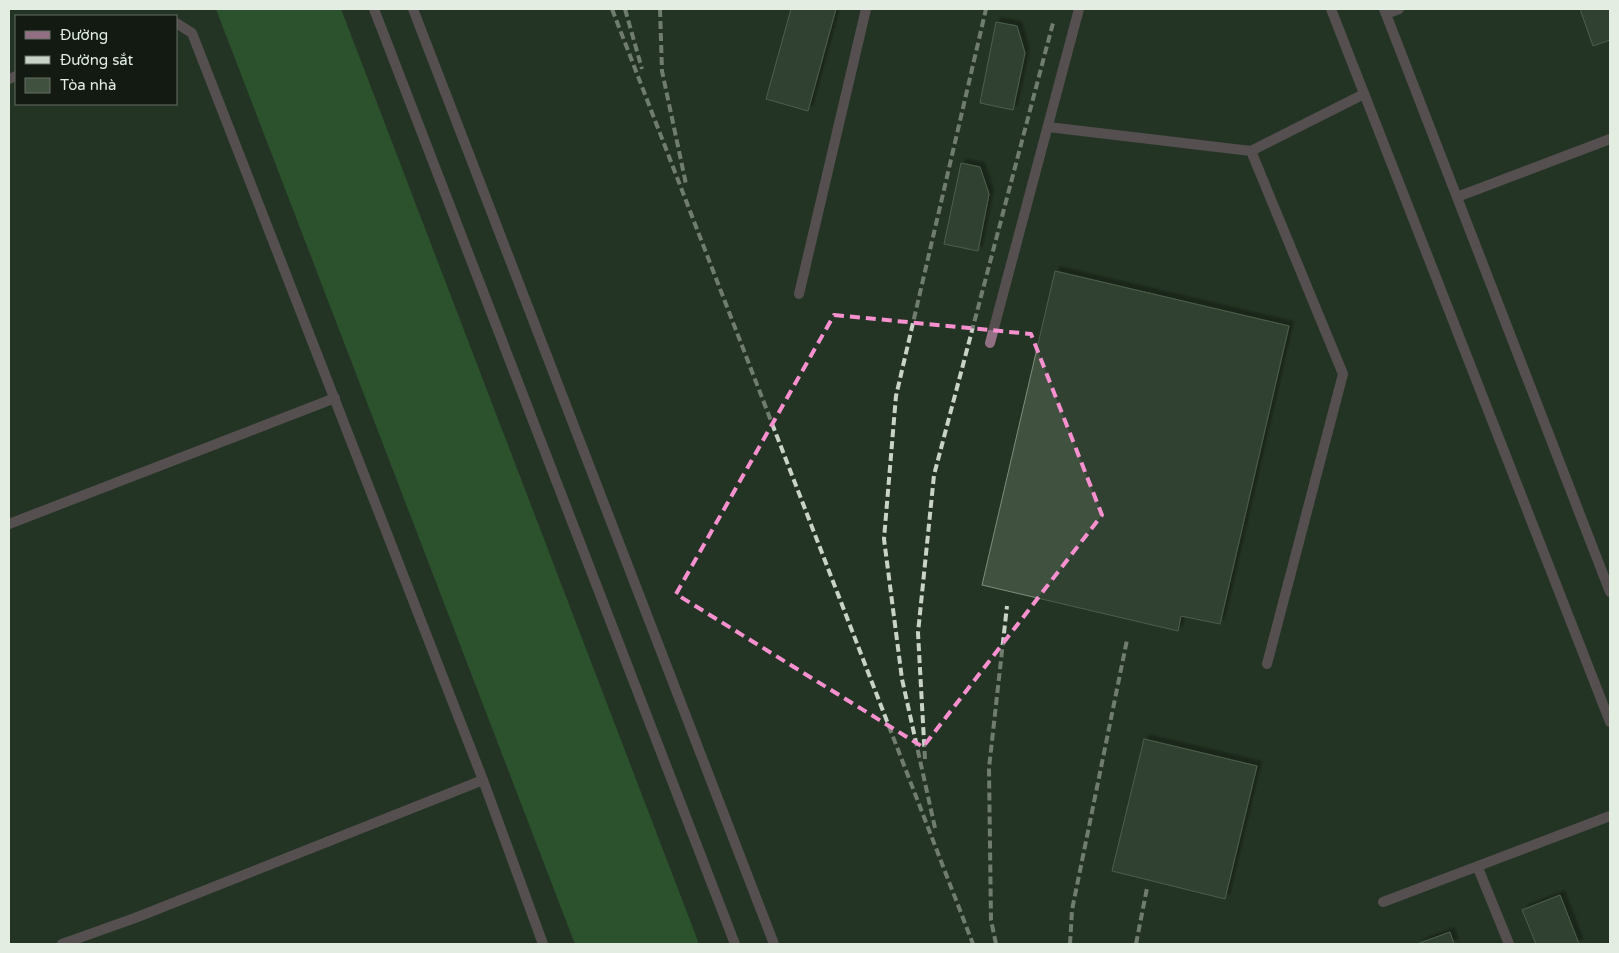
<svg xmlns="http://www.w3.org/2000/svg" width="1619" height="953" font-family="'Varela Round',sans-serif">
<defs>
<filter id="shadow"><feDropShadow dx="4.5" dy="-4.5" stdDeviation="1" flood-color="#0009"/></filter>
</defs>
<rect width="100%" height="100%" fill="#243424"/>
<path fill="#357539" d="M216 9H341L699 944H575Z"/>
<path fill="#405140" stroke="#7c8f7c" filter="url(#shadow)" d="M791 9H836L808 111 766 99Z
M1580 9H1610V40L1593 46Z
M996 22 1017 26 1025 53 1013 110 980 103Z
M961 163 980 167 989 194 978 251 944 244Z
M1055 271 1289 326 1220 624 1181 616 1178 631 982 585Z
M1144 739 1257 766 1225 899 1112 871Z
M1560 895 1579 944H1536L1522 910Z
M1450 932 1454 944H1417Z"/>
<g fill="none" stroke-linecap="round" stroke-linejoin="round">
<path stroke="#927084" stroke-width="10" d="M1386 14 1399 9
M176 23 192 33 483 780 543 944
M9 79 16 76
M1048 127 1251 151
M1457 197 1610 139
M799 294 866 9
M990 343 1079 9
M9 524 335 398
M1267 664 1343 374 1251 151 1364 94
M1478 868 1509 944
M1383 902 1610 816
M62 944 135 918 483 780"/>
<path stroke="#927084" stroke-width="10" d="M374 9 735 944
M413 9 774 944
M1331 9 1610 722
M1384 9 1610 592"/>
<path stroke="#c9d3c8" stroke-width="4" stroke-dasharray="8 4" stroke-linecap="butt" d="M612 9 973 944
M625 9 642 69
M660 9 662 71 686 184
M925 759 918 633 934 475 1053 23
M935 828 902 679 884 539 896 396 986 9
M996 944 991 920 989 768 1007 606
M1070 944 1072 910 1127 640
M1136 944 1147 888"/>
</g>
<path d="M0 0H1619V953H0ZM834 315 1031 334 1102 515 923 747 676 594Z" fill="#243424" fill-opacity=".55" fill-rule="evenodd"/>
<path fill="none" stroke="#f690cf" stroke-width="4" stroke-dasharray="10 6" stroke-linejoin="round" d="M834 315 1031 334 1102 515 923 747 676 594Z"/>
<rect width="1619" height="953" fill="none" stroke="#e3ede2" stroke-width="20"/>
<rect x="15" y="15" width="162" height="90" fill="#121a12" stroke="#666e65"/>
<rect x="25" y="31" width="25" height="8" fill="#927084" stroke="#666e65"/>
<text x="60" y="40" font-size="15" fill="#e3ede2">Đường</text>
<rect x="25" y="56" width="25" height="8" fill="#c9d3c8" stroke="#666e65"/>
<text x="60" y="65" font-size="15" fill="#e3ede2">Đường sắt</text>
<rect x="25" y="78" width="25" height="15" fill="#405140" stroke="#666e65"/>
<text x="60" y="90" font-size="15" fill="#e3ede2">Tòa nhà</text>
</svg>
